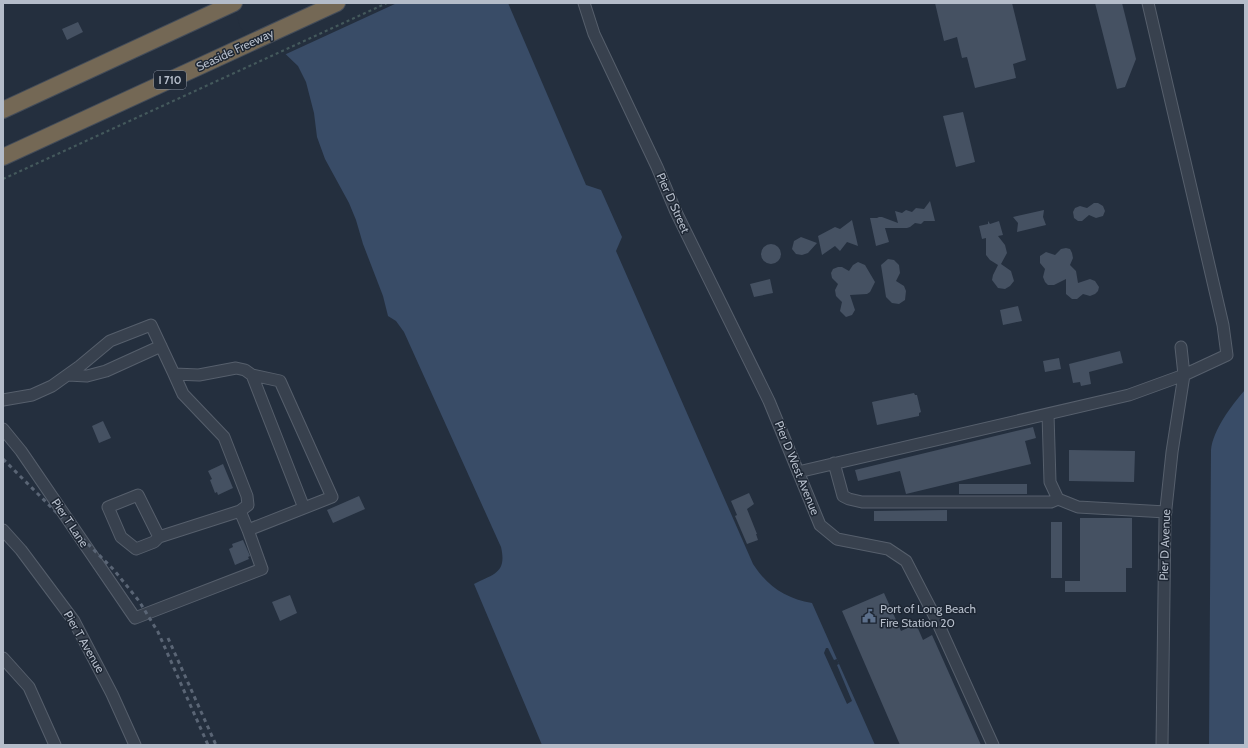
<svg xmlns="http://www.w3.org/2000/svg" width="1248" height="748" font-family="Cabin,sans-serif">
<rect width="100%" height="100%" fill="#242f3e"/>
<path fill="#394c67" d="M232 3H508L586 185 601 190 622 237 616 251 753 564C767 586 786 599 812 603L875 745H542L474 584C494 574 507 573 501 547L404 332 396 321 388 316 383 296 363 244 356 220 349 203 325 159 317 137 314 113 306 82 298 66Z
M1245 390V745H1209L1211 450C1213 430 1231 406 1245 390Z"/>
<path fill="#242f3e" d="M230 3H397L284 55 247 37 240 27 237 16Z
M826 648H828L834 660 837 659 839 664 837 665 852 701 847 704 824 653Z"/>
<path fill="#455162" d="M935 3H1012L1026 60 1013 64 1016 78 975 88 967 57 962 58 957 37 944 41Z
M1095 3H1122L1136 59 1125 87 1117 89Z
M78 22 83 32 67 40 62 29Z
M963 112 975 162 956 167 943 116Z
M930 201 935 221H924L921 224 915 223 910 227H907L910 228H885L889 242 876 246 870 218H877L879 217H882L898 223 895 211 902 213 906 210 912 212 916 208 924 209Z
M1094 203H1098L1103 206 1105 211 1103 216 1096 218 1089 215 1082 221H1078L1074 218 1073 212 1075 208 1080 206 1087 208Z
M1044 210 1043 217 1046 225 1017 232 1018 223 1013 217Z
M852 220 858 246 847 242 840 251 835 246 822 255 818 236 835 227 840 229Z
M988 221 990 224 999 221 1003 235 998 236 1005 245 1007 253 1001 264 1011 271 1014 281 1010 286 1005 289 998 288 992 280 993 275 998 265 990 260 986 255V238L982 239 979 226 988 224Z
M801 237 817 243 808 253 802 255 796 254 792 249 794 241Z
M761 254a10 10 0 1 1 20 0a10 10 0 1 1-20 0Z
M1066 248 1070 249 1072 253 1073 258 1070 265 1076 271 1078 283 1090 279 1095 281 1099 287 1098 291 1095 294 1090 296 1083 294 1077 299H1072L1066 294V279L1054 285H1048L1045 282 1043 277 1045 269 1040 263V256L1046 252 1055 255 1061 249Z
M888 259 894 260 899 265 900 273 896 281 904 286 906 291 905 300 899 304 892 303 886 297 881 265Z
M858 262 865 265 875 282 870 292 867 294 850 295 855 310 852 315 846 317 840 311 842 302 836 296 835 290 838 284 832 278 831 273 833 269 838 267H842L849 271 853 265Z
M770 279 773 293 754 297 750 284Z
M1018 306 1022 321 1003 325 1000 310Z
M1120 351 1123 363 1089 372 1091 384 1081 386 1080 382 1073 383 1069 364Z
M1059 358 1061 369 1045 372 1043 361Z
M914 393 915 395H917L921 412 919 413V416L877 425 872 402Z
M103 421 111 438 99 443 92 426Z
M1033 427 1036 438 1025 441 1031 464 906 494 900 471 858 481 855 470Z
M1069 450 1135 451 1134 482 1069 481Z
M223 464 233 488 218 495 217 492 215 493 210 480 212 479 208 471Z
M959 484H1027V494H959Z
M749 493 754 504 747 509 757 534H756L758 540 747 544 735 516 737 515 731 501Z
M359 496 365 509 333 523 327 510Z
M947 510V521H874V511Z
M1080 518H1132V568H1126V592H1065V581H1080Z
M1051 522H1062V578H1051Z
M243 540 250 556 248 557 249 559 235 565 229 549 233 547 232 544Z
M884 593 901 631 916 624 923 640 932 635 981 745H900L842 611Z
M290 595 297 613 280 621 272 602Z"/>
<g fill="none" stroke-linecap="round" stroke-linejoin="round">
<g stroke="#565f6c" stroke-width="13">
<path id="minor" d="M584 3 594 34 657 167 676 212 769 401 820 525 837 539 888 549 906 561 936 619 993 745
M174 374 183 394 224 437 247 496 248 505 240 511 248 530
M68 375 87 376 106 371 161 346
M252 375 304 508
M3 400 32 395 52 386 80 366 110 341 151 325 174 374 199 375 236 368 245 370 252 375 280 381 332 497 248 530 262 569 135 618 21 451 3 429
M1048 414 1050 482 1058 499 1078 507 1166 512
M834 463 843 496 849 499 862 502H1051L1058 499
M798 472 1129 395 1184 375 1227 355 1223 325 1148 3
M3 530 21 550 74 621 112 694 135 745
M159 537 138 495 108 507 121 537 136 549 154 542 159 537 240 511
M3 658 29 687 55 745
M1162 745 1165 518 1172 452 1184 375 1181 347"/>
</g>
<g stroke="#434c59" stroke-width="18">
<path id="highway" d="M3 110 234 3
M3 157 337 3"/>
</g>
<path stroke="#44595c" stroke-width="2" stroke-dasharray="3 3" stroke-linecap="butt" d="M3 179 387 3"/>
<use href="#minor" stroke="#38414e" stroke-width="11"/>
<use href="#highway" stroke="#746855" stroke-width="16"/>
<path stroke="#5a6575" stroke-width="3" stroke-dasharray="4 4" stroke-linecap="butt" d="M3 459 114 570 139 601 158 632 208 745
M168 638 216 745"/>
</g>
<defs>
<g id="civic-bare" transform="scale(1.08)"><path d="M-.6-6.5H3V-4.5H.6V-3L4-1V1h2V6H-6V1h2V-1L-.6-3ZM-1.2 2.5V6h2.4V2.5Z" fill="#5c6f8a" stroke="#1d2633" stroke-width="2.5" paint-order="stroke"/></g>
</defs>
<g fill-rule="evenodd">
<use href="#civic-bare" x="869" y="616"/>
</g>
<g text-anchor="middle" stroke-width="3" stroke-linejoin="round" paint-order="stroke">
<rect fill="#1d2633" stroke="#878f9c" stroke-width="1" x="154" y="71" width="32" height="18" rx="3"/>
<g font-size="11" font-weight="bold" fill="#b4bcc9">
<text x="170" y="84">I 710</text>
</g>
<g font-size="12" fill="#b4bcc9" stroke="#1d2633">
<text transform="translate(235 50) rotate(-25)" y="4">Seaside Freeway</text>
<text transform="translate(673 203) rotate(66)" y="4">Pier D Street</text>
<text transform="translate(797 468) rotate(68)" y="4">Pier D West Avenue</text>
<text transform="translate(70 523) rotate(56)" y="4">Pier T Lane</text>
<text transform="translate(1165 545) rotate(-88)" y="4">Pier D Avenue</text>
<text transform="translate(84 642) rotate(60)" y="4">Pier T Avenue</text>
</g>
<g font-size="12" fill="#b4bcc9" stroke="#1d2633" text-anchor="start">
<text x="880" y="613">Port of Long Beach<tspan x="880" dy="14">Fire Station 20</tspan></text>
</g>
</g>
<rect width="1248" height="748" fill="none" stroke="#b4bcc9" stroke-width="8"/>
</svg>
